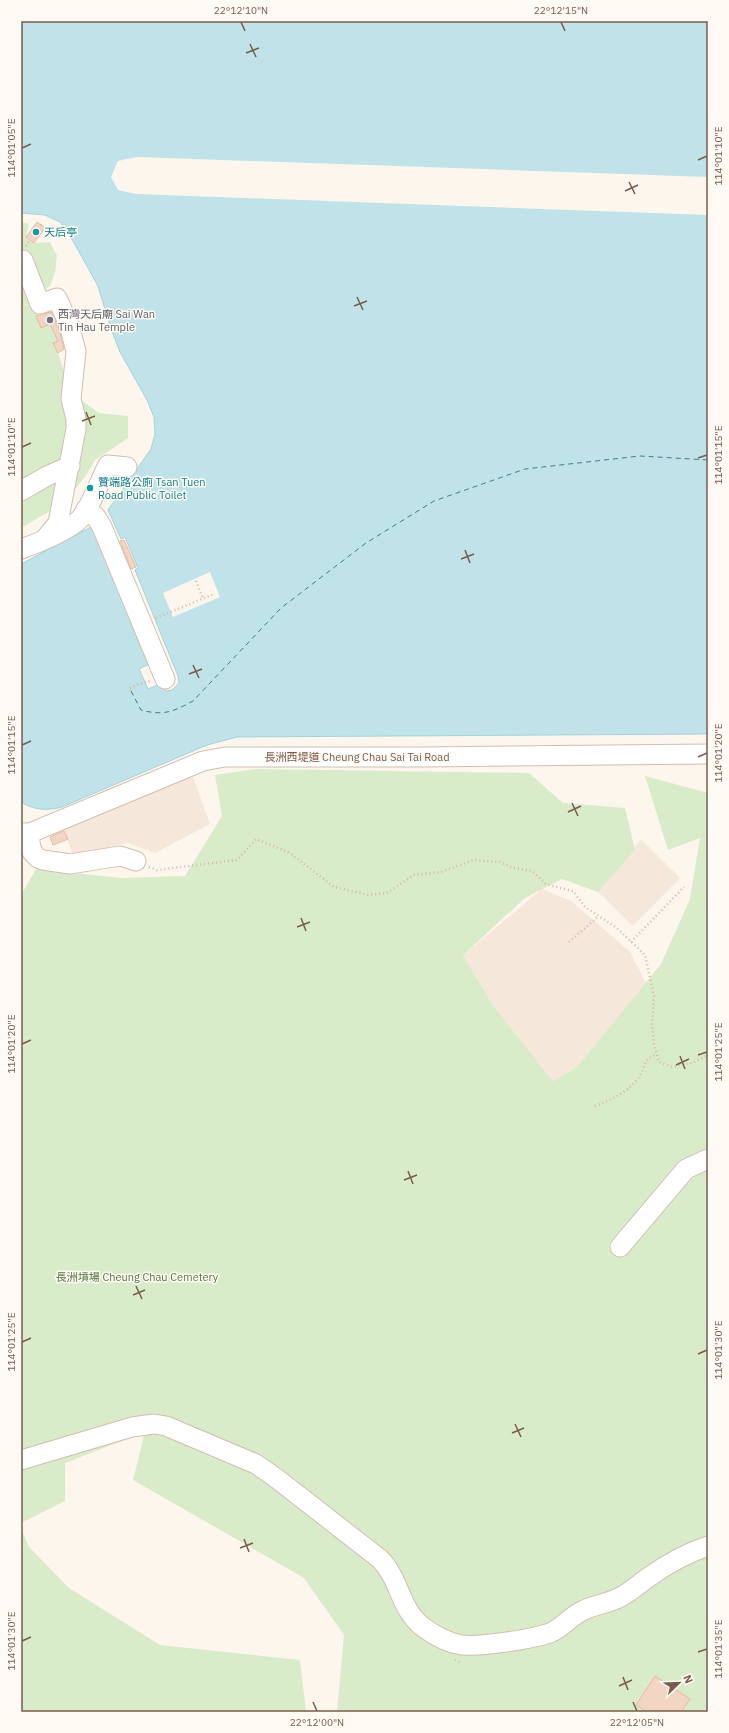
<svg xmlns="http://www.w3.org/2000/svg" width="729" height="1733" font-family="'IBM Plex Sans','Noto Sans TC',sans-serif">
<rect width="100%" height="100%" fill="#fdf6ec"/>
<path fill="#f5e8da" d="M191 771 210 824 155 853 128 843 73 855 63 828Z
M641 839 680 878 633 926 598 892Z
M542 889 571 901 599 925 630 952 646 983 577 1067 553 1081 492 1004 463 955Z"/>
<path fill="#d8ecc9" d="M21 222 29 224 26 237 34 243 50 242 57 256 55 272 50 286 32 297 39 314 36 316 41 327 50 324 59 341 58 353 71 393 99 413 128 416V438L95 460 85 477 62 504 21 528Z
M256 769 529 773 563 803 625 808 635 850 598 892 562 879 525 898 463 955 492 1004 553 1081 577 1067 661 964 690 899 700 838 668 850 645 776 708 793V1712H337L344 1635 304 1578 133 1480 145 1432 65 1463V1501L21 1523V895L36 869 122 878 185 876 222 816 215 775Z
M21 1529 29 1547 69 1588 160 1645 300 1660 306 1712H21Z"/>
<path fill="#bfe3e8" stroke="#a5d3da" d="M21 21H708V734L237 737 207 745 62 807C48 811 33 810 21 802V564L93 526 151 663 139 669 148 689 158 685 167 691 172 690 179 683 178 676 135 570 138 568 125 537 121 539 108 510 151 449 155 434 154 417 147 400 120 352 111 329 98 286 68 232 60 222 45 215 21 213Z"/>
<path fill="#fdf6ec" d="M137 157 708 177V215L136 194 118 190 111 177 118 161Z
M210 572 220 597 173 617 163 593Z"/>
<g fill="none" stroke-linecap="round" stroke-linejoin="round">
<path stroke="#437c86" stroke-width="1" stroke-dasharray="5 4" stroke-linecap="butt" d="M131 691 141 710C163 716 173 712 193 701L281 608 366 543 434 501 525 469 640 456 708 460"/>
</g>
<path fill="#f3d5c3" stroke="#e6bba3" d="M37 222 45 228 34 243 26 237Z
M51 312 59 329 64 349 58 353 53 343 58 341 50 324 41 328 36 316Z
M124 540 136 567 131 569 120 541Z
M64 831 68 839 53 845 50 837Z
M655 1676 690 1699 681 1712H647L636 1705Z"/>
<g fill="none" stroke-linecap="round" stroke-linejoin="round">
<g stroke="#d1beb0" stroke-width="21">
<path id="minor" d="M23 260 40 304 57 298 69 325 76 351 71 399 76 419V429L58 523 44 540
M21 491 47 476 70 466
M86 509 96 517 102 527 165 679
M21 549C36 544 70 530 81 518 91 506 100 480 108 465L127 467
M21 833H30L203 761 225 757H423L708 754
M30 833V842L32 852 38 858 43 860 70 864 120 856 136 861
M620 1247 686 1169 708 1159
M21 1460 132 1427 154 1424 166 1426 256 1464 276 1478 380 1559C400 1579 400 1610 423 1627 435 1636 448 1643 462 1645 479 1647 536 1639 552 1632 564 1626 572 1615 584 1610 597 1604 612 1603 624 1595 633 1590 640 1583 649 1577 667 1564 687 1553 708 1546"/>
</g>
<path stroke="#d9b8a5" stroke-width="2.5" stroke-dasharray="1 3" stroke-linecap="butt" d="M41 225 42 223
M26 246 30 240
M196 581 203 599
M156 618 214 594
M131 691 129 689 138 684 151 681
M149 867 157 870 237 860 256 839 290 853 334 887 368 895 387 893 414 875 441 872 474 860 500 862 513 868 532 871 546 884 573 891 585 907 617 928 645 955 654 996 652 1024 654 1044 659 1062 672 1067 692 1063 708 1055
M569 942 599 916
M631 942 684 887
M595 1106C612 1100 628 1092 639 1077 646 1067 642 1060 657 1054
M455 1660 462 1664"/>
<use href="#minor" stroke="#fff" stroke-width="19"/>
</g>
<path fill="none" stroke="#7a5c4d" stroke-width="1.5" d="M241 22 245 31M561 22 565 31M250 44 256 57M246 53 259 48M22 148 31 144M698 160 707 156M629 182 635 194M625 191 638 185M357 297 363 310M354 306 367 301M86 412 91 425M82 421 95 416M22 447 31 443M698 458 707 455M465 550 470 563M461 559 474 554M193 665 199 678M189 674 202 669M22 745 31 741M698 757 707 753M572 803 578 816M568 812 581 806M301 918 306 931M297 927 310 922M22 1044 31 1040M698 1055 707 1052M680 1056 685 1069M676 1065 689 1059M408 1171 413 1184M404 1180 417 1175M136 1286 142 1299M133 1295 145 1290M22 1342 31 1338M698 1354 707 1350M515 1424 521 1437M512 1433 524 1428M244 1539 249 1552M240 1548 253 1543M22 1641 31 1637M698 1652 707 1649M623 1677 628 1690M619 1686 632 1680M313 1702 317 1711M633 1702 637 1711"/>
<g fill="#0f9aa8" stroke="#fffaf3" stroke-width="1.5">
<circle cx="36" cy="232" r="4"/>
<circle cx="90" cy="488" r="4"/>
</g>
<circle fill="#6b7280" stroke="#fffaf3" stroke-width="1.5" cx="50" cy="320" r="4"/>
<g text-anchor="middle" stroke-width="3" stroke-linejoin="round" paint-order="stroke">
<g font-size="11" fill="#0d838f" stroke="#fffaf3" text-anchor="start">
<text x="44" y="236">天后亭</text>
<text x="98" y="486">贊端路公廁 Tsan Tuen<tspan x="98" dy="13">Road Public Toilet</tspan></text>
</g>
<g font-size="11" fill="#5b616d" stroke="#fffaf3" text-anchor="start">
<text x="58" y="318">西灣天后廟 Sai Wan<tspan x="58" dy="13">Tin Hau Temple</tspan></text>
</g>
<g font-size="11" fill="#7a5c4d" stroke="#fffaf3">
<text x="357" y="761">長洲西堤道 Cheung Chau Sai Tai Road</text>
</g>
<g font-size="11" fill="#537a41" stroke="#fffaf3">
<text x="137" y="1281">長洲墳場 Cheung Chau Cemetery</text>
</g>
</g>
<rect width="729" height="1733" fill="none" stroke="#fffaf3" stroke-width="44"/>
<g transform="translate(679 1683) rotate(67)" stroke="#fffaf3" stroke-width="3" paint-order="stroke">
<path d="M0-3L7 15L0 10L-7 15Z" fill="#7a5c4d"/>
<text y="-6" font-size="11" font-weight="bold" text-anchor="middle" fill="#7a5c4d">N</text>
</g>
<rect x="22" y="22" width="685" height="1689" fill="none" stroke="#7a5c4d" stroke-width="1.5"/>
<g font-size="10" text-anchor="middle" fill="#7a5c4d">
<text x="241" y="14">22°12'10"N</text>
<text x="561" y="14">22°12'15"N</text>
<text transform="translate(11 148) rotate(-90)" y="4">114°01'05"E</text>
<text transform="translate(718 156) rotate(-90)" y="4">114°01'10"E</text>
<text transform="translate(11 447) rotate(-90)" y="4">114°01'10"E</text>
<text transform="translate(718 455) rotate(-90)" y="4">114°01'15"E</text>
<text transform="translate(11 745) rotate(-90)" y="4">114°01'15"E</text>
<text transform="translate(718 753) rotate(-90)" y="4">114°01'20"E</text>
<text transform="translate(11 1044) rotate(-90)" y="4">114°01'20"E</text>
<text transform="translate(718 1052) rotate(-90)" y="4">114°01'25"E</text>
<text transform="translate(11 1342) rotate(-90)" y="4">114°01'25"E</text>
<text transform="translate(718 1350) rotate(-90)" y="4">114°01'30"E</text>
<text transform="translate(11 1641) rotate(-90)" y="4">114°01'30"E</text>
<text transform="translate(718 1649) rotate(-90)" y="4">114°01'35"E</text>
<text x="317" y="1726">22°12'00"N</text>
<text x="637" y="1726">22°12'05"N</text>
</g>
</svg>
